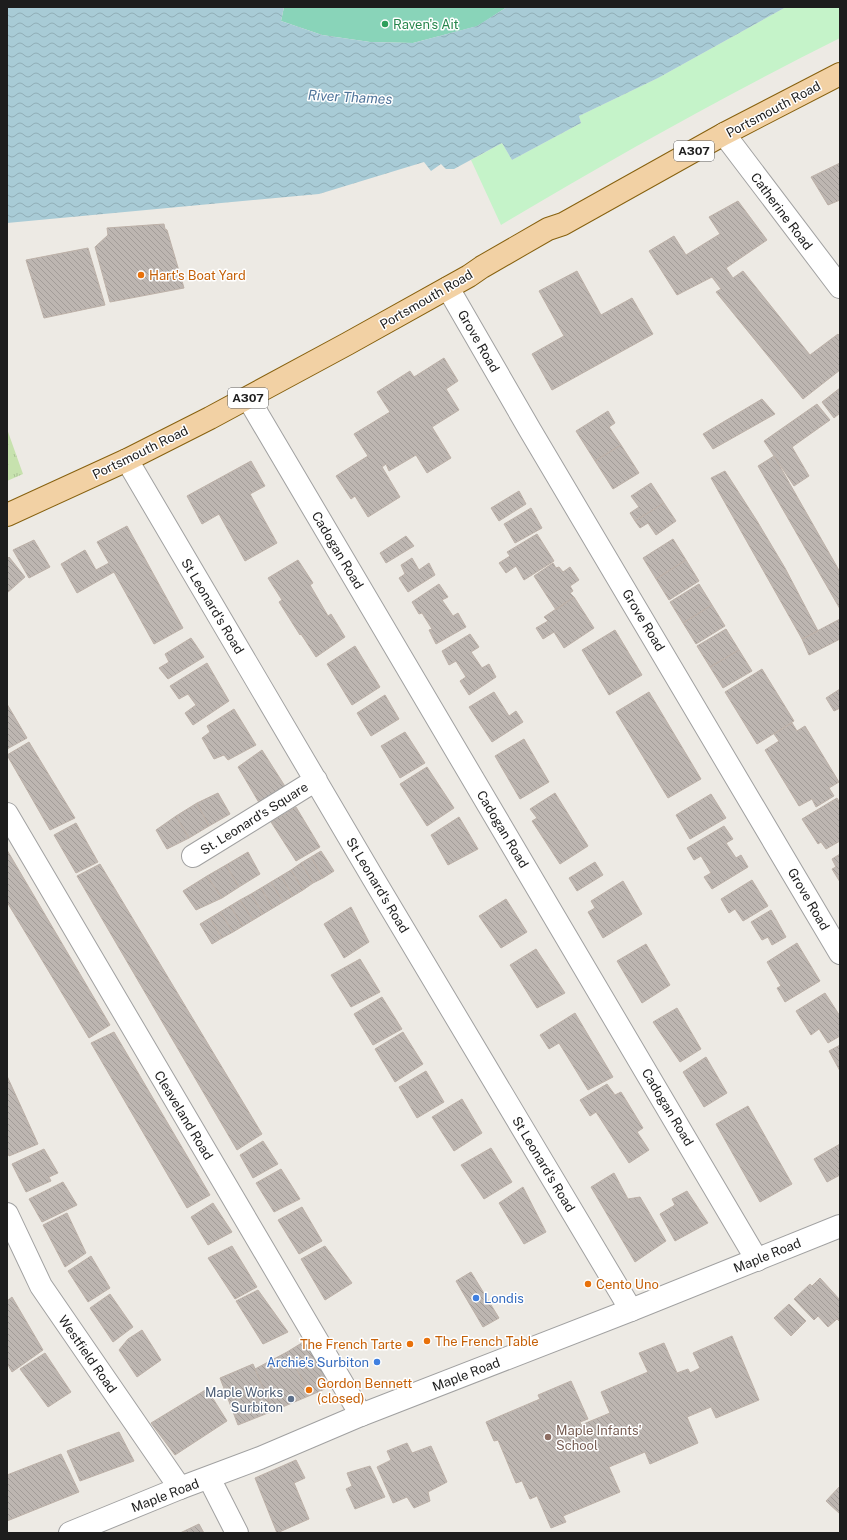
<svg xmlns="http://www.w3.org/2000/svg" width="847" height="1540" font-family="'Public Sans',sans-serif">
<defs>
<pattern id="grass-tufts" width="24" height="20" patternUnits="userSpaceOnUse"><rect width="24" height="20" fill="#c7e2ae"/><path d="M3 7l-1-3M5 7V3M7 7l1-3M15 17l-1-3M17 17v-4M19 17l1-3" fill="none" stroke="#aac195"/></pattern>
<pattern id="water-waves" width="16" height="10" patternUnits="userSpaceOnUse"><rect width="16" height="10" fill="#a8cbd6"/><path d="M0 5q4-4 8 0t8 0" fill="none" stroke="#90aeb7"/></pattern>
<pattern id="building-back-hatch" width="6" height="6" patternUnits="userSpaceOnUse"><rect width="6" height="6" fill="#bdb6b1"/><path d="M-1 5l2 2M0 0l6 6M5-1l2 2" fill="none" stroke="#a29c98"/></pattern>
</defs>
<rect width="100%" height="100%" fill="#edeae4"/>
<path fill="url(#grass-tufts)" d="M7 429 23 474 7 481Z"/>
<path fill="#c5f3c9" d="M786 7H840V38C724 96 611 159 501 225L471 160 502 143 512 160 581 123 579 116 658 78Z"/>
<path fill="#89d4b9" d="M284 7H507L478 26 413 43 370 42 322 35 281 21Z"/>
<path fill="url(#water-waves)" d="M7 7H284L281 21 322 35 370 42 413 43 477 26 507 7H786L658 78 579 116 581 123 512 160 502 143 454 169H446L441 164 431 171 424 162 319 194 7 223Z"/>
<path fill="url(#building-back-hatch)" stroke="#bdb1a8" d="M840 163V200L828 205 811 177Z
M738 201 767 240 726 268 733 278 743 271 810 355 838 334 840 336V370L803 399 716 292 721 289 712 277 677 295 649 251 674 236 686 255 720 234 709 217Z
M164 224 165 229 167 230 184 288 110 302 95 247 108 235 107 228Z
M88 248 105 305 44 318 26 260Z
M577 271 601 315 632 298 653 334 552 390 532 354 564 336 539 291Z
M444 358 458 381 446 389 459 410 432 427 451 458 427 473 416 455 389 471 386 464 382 467 400 497 368 517 355 496 351 499 336 476 368 456 354 434 390 412 377 392 410 371 414 377Z
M840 388V413L834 418 822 402Z
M762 399 775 414 713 449 703 434Z
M817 404 830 420 792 447 809 476 794 486 764 441Z
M608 411 615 423 609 427 621 445 595 461 576 431Z
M621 445 639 473 613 489 595 461Z
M774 456 840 572V609L758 466Z
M251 461 265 486 250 494 277 543 245 561 219 514 202 524 187 496Z
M725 471 757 521 785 568 818 631 802 639 711 478Z
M651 483 664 503 635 521 630 513 639 507 631 496Z
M519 491 526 504 499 521 491 508Z
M664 503 676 521 656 535 648 523 640 528 635 521Z
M531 508 542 528 515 543 504 524Z
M127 526 183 628 154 644 114 572 77 593 61 564 85 550 96 570 109 563 97 542Z
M537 534 554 561 524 580 516 566 506 573 499 563 510 556 507 552Z
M406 536 414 546 386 563 380 553Z
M673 539 686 560 656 579 643 558Z
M34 540 50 567 29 578 13 550Z
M9 557 25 577 7 593V559Z
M412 558 419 570 429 563 435 575 408 592 399 578 405 574 401 565Z
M298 560 313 583 310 585 328 616 331 614 345 637 316 657 301 634 300 635 279 602 282 600 268 578Z
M686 560 699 581 669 600 656 579Z
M553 563 556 568 559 567 563 572 570 567 579 580 570 586 573 591 570 593 574 597 556 610 534 576Z
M439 584 448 597 442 600 453 616 458 613 466 627 436 644 429 630 432 629 422 613 419 614 412 602Z
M699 584 712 605 683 623 670 602Z
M574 597 594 628 564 648 554 632 543 639 536 628 548 621 544 617Z
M712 605 725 626 696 644 683 623Z
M840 619V639L809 655 802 639Z
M726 629 739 650 710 667 697 646Z
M615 630 642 675 609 695 582 650Z
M470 634 479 647 471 652 482 668 489 664 496 677 469 695 460 681 466 677 456 661 449 665 442 651Z
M191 638 204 657 168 679 159 668 169 662 165 654Z
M355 646 380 687 352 705 327 664Z
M739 650 752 671 723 688 710 667Z
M207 663 229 701 193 725 185 713 196 705 188 694 179 699 170 686Z
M762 669 794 721 757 744 725 692Z
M840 689V708L834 711 826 698Z
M494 692 509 716 516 711 523 722 492 742 469 707Z
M649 692 701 779 668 798 616 712Z
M385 695 399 719 371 736 357 713Z
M7 704 27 738 7 749Z
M234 709 256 745 228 760 224 755 214 759 202 738 210 732 207 726Z
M792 723 797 731 805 726 839 782 829 788 834 796 816 807 812 799 799 806 765 750 779 741 774 734Z
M405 732 425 763 400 778 381 746Z
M524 739 549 782 520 799 495 756Z
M29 742 75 818 50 830 7 755Z
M262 750 288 791 261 806 238 767Z
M427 767 454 808 427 826 400 784Z
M218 793 230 814 209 826 197 803Z
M555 793 588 846 560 864 532 821 537 818 530 809Z
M711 794 726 818 690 839 676 815Z
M837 798 840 803V841L826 849 821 842 818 844 802 819Z
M197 803 209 826 189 838 176 816Z
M296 807 320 847 296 861 271 822Z
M176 816 189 838 167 849 156 830Z
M459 817 478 849 448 865 431 835Z
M76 823 98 862 76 873 54 835Z
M724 826 733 839 726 843 736 858 741 855 748 867 712 889 704 877 711 873 701 856 694 860 687 848Z
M7 850 110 1025 89 1038 7 902Z
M321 851 334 871 323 878 311 857Z
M248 852 260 874 239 887 226 865Z
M840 854V882L832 869 836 867 832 859Z
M311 857 323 878 313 883 301 863Z
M595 862 603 875 577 891 569 878Z
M301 863 313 883 303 890 291 870Z
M100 864 262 1134 237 1150 77 876Z
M226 865 239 887 222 898 207 876Z
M291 870 303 890 293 896 281 876Z
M207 876 222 898 196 910 183 891Z
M281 876 293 896 283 902 271 882Z
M752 880 768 906 743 921 735 909 729 913 721 899Z
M623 881 642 914 603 938 588 912 595 908 591 901Z
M271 882 283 902 273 908 261 888Z
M261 888 273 908 263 914 251 894Z
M251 894 263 914 253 920 240 900Z
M506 899 527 932 501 948 479 916Z
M240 900 253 920 243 926 230 906Z
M230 906 243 926 233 932 220 912Z
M351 907 369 942 344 958 324 924Z
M771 910 786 937 772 945 768 937 762 940 751 922Z
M220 912 233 932 222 938 210 918Z
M210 918 222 938 212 944 200 924Z
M797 943 820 981 785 1002 777 988 781 986 767 962Z
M646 944 670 985 642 1003 617 961Z
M536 949 565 993 537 1008 510 965Z
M360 959 380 992 351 1007 331 975Z
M825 993 840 1016V1036L828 1043 819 1029 811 1035 796 1011Z
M382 997 402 1029 373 1045 354 1014Z
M677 1008 701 1049 680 1062 653 1022Z
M575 1013 613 1077 588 1090 559 1043 549 1049 540 1035Z
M114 1032 210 1195 187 1208 91 1043Z
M403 1032 423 1064 395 1082 375 1049Z
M840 1045V1071L829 1051Z
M706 1057 727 1093 704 1107 683 1072Z
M426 1071 444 1102 417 1118 399 1087Z
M7 1076 38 1144 9 1156 7 1152Z
M607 1084 615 1095 621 1092 643 1128 637 1132 649 1150 629 1163 596 1112 590 1116 580 1100Z
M462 1099 482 1133 454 1151 432 1117Z
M748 1106 792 1184 760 1202 716 1124Z
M263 1141 278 1164 253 1178 240 1155Z
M840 1144V1175L827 1182 814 1159Z
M491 1148 512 1182 484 1199 461 1165Z
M44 1149 58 1173 49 1177 51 1181 26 1192 12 1164Z
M281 1169 300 1199 274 1212 256 1183Z
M614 1173 628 1199 640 1197 666 1241 635 1262 591 1187Z
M63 1182 77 1205 42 1222 29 1199Z
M523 1187 546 1232 524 1244 499 1203Z
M687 1191 708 1223 675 1241 660 1214 675 1205 672 1199Z
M213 1203 232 1232 208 1245 191 1217Z
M302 1207 322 1241 299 1254 278 1220Z
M67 1213 86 1253 65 1267 43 1225Z
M232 1246 257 1287 235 1299 208 1258Z
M325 1246 352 1283 325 1300 301 1259Z
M91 1256 110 1288 88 1302 68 1271Z
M471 1272 499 1318 483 1327 456 1281Z
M820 1278 840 1300V1322L837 1319 828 1327 818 1316 814 1320 794 1299 810 1284 812 1286Z
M258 1290 288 1332 263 1344 236 1301Z
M110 1294 133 1327 113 1342 90 1308Z
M12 1297 43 1350 12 1372 7 1363V1301Z
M789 1304 806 1321 791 1336 774 1318Z
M142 1330 161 1360 137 1377 119 1350 128 1339Z
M732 1336 759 1400 716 1418 711 1407 687 1417 698 1443 650 1464 645 1452 609 1467 620 1492 563 1516 566 1522 551 1528 537 1496 530 1499 522 1481 516 1483 498 1440 494 1441 486 1422 540 1399 538 1395 571 1381 588 1419 580 1422 581 1425 610 1413 601 1392 648 1372 639 1353 664 1343 677 1373 688 1369 690 1373 700 1368 693 1353Z
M305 1341 334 1385 311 1395 287 1352Z
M287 1352 311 1395 273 1411 255 1369Z
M45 1353 71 1392 48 1407 20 1369Z
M253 1364 273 1411 238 1425 220 1378Z
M207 1389 227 1421 175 1455 151 1423Z
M119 1432 134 1461 80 1481 67 1451Z
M407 1443 412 1453 431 1446 447 1482 428 1492 430 1501 414 1508 407 1497 393 1503 377 1467 391 1460 387 1451Z
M61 1454 79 1492 7 1521V1475Z
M296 1460 305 1478 294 1483 309 1519 277 1533 255 1478Z
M370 1466 385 1497 355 1509 346 1489 352 1486 347 1473Z
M840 1486V1514L826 1501Z
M199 1524 204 1533H180Z"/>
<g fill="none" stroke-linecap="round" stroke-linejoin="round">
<g stroke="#a1a1a1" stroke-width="24">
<path id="minor" d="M724 134 840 287
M448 288 530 430 840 953
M248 398 757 1260
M127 460 373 878 631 1310
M7 814 361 1415
M193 856 316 780
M7 1214 41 1286 180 1488
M209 1478 237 1533"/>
</g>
<g stroke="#a1a1a1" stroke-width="24">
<path id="tertiary" d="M70 1533 180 1488 260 1458 361 1415 631 1310 840 1226"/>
</g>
<g stroke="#87610f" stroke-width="24">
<path id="primary" d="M7 515 127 460 210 418 347 344 469 276 482 267 548 229 563 224 724 134 840 74"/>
</g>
<use href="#minor" stroke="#fff" stroke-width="22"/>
<use href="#tertiary" stroke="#fff" stroke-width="22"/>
<use href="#primary" stroke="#f2d1a4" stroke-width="22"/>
</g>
<circle fill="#2e9e5b" stroke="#fff" stroke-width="1.5" cx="385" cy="24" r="4"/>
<g fill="#e8710a" stroke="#fff" stroke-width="1.5">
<circle cx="141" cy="275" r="4"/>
<circle cx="588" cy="1284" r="4"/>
<circle cx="427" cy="1341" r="4"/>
<circle cx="410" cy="1344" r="4"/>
<circle cx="309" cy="1390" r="4"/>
</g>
<g fill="#3f7fe0" stroke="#fff" stroke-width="1.5">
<circle cx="476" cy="1298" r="4"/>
<circle cx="377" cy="1362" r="4"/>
</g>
<circle fill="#5c6f8a" stroke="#fff" stroke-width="1.5" cx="291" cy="1399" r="4"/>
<circle fill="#8d6e63" stroke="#fff" stroke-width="1.5" cx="548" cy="1437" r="4"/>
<g text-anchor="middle" stroke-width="3" stroke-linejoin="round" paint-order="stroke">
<g fill="#fff" stroke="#616161" stroke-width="1">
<rect x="674" y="141" width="40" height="20" rx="3"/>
<rect x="228" y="388" width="40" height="20" rx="3"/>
</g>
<g font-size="12" font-weight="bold" fill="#1d1d1d">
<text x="694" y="155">A307</text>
<text x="248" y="402">A307</text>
</g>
<g font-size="13" fill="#27864d" stroke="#fff" text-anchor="start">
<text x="393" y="29">Raven's Ait</text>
</g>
<g font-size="13" fill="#1d1d1d" stroke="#fff">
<text transform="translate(773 109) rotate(-28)" y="5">Portsmouth Road</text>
<text transform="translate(782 211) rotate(53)" y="5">Catherine Road</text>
<text transform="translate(426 299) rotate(-30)" y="5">Portsmouth Road</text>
<text transform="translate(479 341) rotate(60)" y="5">Grove Road</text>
<text transform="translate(140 452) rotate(-26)" y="5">Portsmouth Road</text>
<text transform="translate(338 550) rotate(59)" y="5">Cadogan Road</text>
<text transform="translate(213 606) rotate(59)" y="5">St Leonard's Road</text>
<text transform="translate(644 620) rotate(59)" y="5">Grove Road</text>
<text transform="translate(254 818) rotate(-32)" y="5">St. Leonard's Square</text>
<text transform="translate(503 829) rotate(59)" y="5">Cadogan Road</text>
<text transform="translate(378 885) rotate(59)" y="5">St Leonard's Road</text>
<text transform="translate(809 899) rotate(60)" y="5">Grove Road</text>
<text transform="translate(668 1107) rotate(59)" y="5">Cadogan Road</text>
<text transform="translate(184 1115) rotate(59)" y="5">Cleaveland Road</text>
<text transform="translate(544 1164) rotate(59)" y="5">St Leonard's Road</text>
<text transform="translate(767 1255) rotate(-22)" y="5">Maple Road</text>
<text transform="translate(88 1354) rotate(55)" y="5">Westfield Road</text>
<text transform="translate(466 1374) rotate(-21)" y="5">Maple Road</text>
<text transform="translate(165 1495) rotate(-21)" y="5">Maple Road</text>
</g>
<g font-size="13" fill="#c56008" stroke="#fff" text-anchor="start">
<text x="149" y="280">Hart's Boat Yard</text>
<text x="596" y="1289">Cento Uno</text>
<text x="435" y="1346">The French Table</text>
<text x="402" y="1349" text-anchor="end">The French Tarte</text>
<text x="317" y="1388">Gordon Bennett<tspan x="317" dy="15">(closed)</tspan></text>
</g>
<g font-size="13" fill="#366cbe" stroke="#fff" text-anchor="start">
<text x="484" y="1303">Londis</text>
<text x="369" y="1367" text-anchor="end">Archie's Surbiton</text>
</g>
<g font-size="13" fill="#4e5e75" stroke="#fff" text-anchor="end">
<text x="283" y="1397">Maple Works<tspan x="283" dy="15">Surbiton</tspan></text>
</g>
<g font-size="13" fill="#785e54" stroke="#fff" text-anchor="start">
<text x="556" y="1435">Maple Infants'<tspan x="556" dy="15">School</tspan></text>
</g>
<g font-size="14" font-style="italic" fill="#50759b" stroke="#fff">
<text transform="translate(350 97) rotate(3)" y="5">River Thames</text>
</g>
</g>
<rect width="847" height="1540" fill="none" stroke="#1d1d1d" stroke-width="16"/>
</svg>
